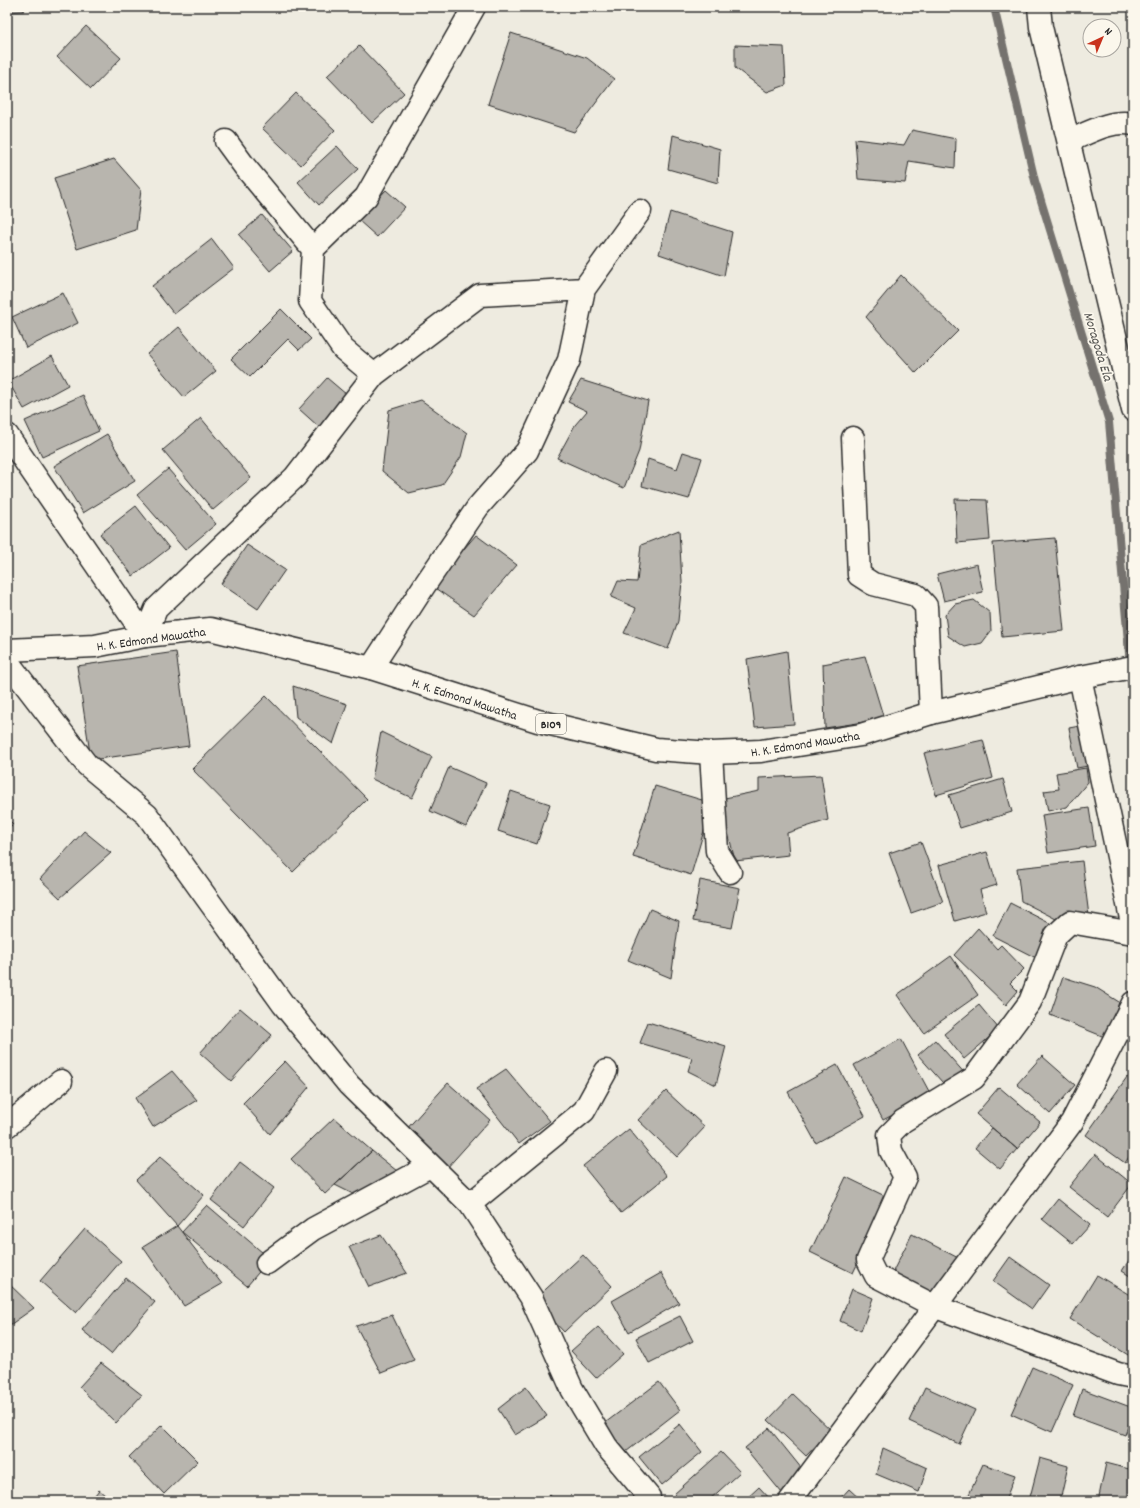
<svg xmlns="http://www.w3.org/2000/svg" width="1140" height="1508" font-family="Dekko,sans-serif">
<rect width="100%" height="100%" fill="#eeebe0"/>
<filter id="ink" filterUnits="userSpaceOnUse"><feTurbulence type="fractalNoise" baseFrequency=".025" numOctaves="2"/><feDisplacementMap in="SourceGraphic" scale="8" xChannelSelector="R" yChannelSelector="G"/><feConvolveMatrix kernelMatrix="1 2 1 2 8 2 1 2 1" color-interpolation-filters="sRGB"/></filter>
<g filter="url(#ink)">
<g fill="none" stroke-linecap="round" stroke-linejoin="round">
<path stroke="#74726e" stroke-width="8" d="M994 7 1035 181 1109 422 1133 700"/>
</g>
<path fill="#b8b5ae" stroke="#2b2b2b" d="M7 7H24V11L7 12Z
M86 26 121 58 91 89 57 57Z
M511 33 587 58 614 79 574 132 488 104Z
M735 45 784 47 786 85 767 92 735 68Z
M359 46 404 93 372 123 327 76Z
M296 93 335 130 301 165 262 128Z
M912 130 956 139 955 168 909 161 905 183 858 179 855 139 904 145Z
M673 135 720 149 718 183 668 169Z
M337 146 358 169 319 205 298 182Z
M114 159 141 190 136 230 77 249 54 178Z
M386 190 405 207 377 237 358 220Z
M670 212 732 232 724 276 659 254Z
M262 215 293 251 270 271 239 235Z
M212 239 234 268 174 314 152 286Z
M901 275 958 331 916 373 866 317Z
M63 293 78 323 26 348 12 317Z
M281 309 311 339 299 350 288 339 250 377 231 359Z
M179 327 216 371 184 397 147 354Z
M52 356 68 385 24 409 8 381Z
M327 378 347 395 319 427 299 409Z
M581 380 648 401 639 451 624 488 557 458 575 425 587 411 568 402Z
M83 395 99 431 42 457 25 421Z
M421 400 467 433 461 457 442 485 409 493 382 471 389 410Z
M201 418 251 478 213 510 163 450Z
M107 434 135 481 83 513 54 466Z
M683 452 702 458 689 499 642 486 648 459 677 469Z
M168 469 216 524 185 550 137 495Z
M955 499 987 500 990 540 957 543Z
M136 506 169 548 133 576 100 534Z
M679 530 682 582 678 621 668 649 624 633 636 608 611 597 618 581 637 582 641 545Z
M476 535 517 565 474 615 432 586Z
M1055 538 1064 631 1002 637 993 543Z
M247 545 285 570 258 609 221 584Z
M977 564 983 592 944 601 937 574Z
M974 600 990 613 991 631 982 643 965 647 948 636 945 615 955 604Z
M787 651 794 724 755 727 747 659Z
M176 652 189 746 91 760 77 666Z
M865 656 884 719 825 728 823 664Z
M293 686 347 704 333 744 296 717Z
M266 696 367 799 293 872 192 769Z
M1085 725 1093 765 1077 768 1069 728Z
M381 732 432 757 412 798 372 779Z
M983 740 993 778 936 795 924 753Z
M449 767 486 783 466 827 430 811Z
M1086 768 1088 782 1067 807 1048 811 1044 791 1059 789 1056 773Z
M821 775 828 820 787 833 789 855 735 861 720 799 759 791V778Z
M1003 779 1012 812 960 828 949 795Z
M655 786 712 803 691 875 633 857Z
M511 791 550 804 537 844 498 831Z
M1089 808 1095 846 1048 853 1042 815Z
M7 818 13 824 7 830Z
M84 831 111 853 60 898 40 879Z
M921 842 943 902 911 913 889 853Z
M987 852 997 885 980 890 986 912 955 921 939 865Z
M1082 861 1089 916 1056 919 1021 901 1017 868Z
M700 880 740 888 732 928 693 921Z
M1010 903 1059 928 1042 961 993 936Z
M650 909 679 921 671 978 628 960Z
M978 928 997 949 1001 945 1024 969 1010 983 1018 991 1006 1005 954 955Z
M951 956 978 995 924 1033 897 995Z
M1063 977 1095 987 1119 1002 1107 1038 1050 1015Z
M979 1005 999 1029 964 1059 944 1034Z
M240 1008 272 1035 231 1081 200 1053Z
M648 1022 726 1046 716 1085 688 1071 692 1058 640 1043Z
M901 1039 931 1095 883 1120 854 1065Z
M935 1040 968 1077 951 1092 918 1055Z
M1042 1056 1075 1085 1050 1114 1017 1084Z
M285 1061 309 1087 270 1134 243 1103Z
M837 1065 865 1116 816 1143 788 1092Z
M506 1069 550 1121 519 1144 476 1089Z
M172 1071 197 1100 153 1127 135 1098Z
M1127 1077 1133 1081V1151L1125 1163 1086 1135Z
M448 1083 490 1120 446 1169 404 1132Z
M999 1087 1040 1122 1017 1149 976 1114Z
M666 1091 705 1127 677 1157 638 1120Z
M334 1118 372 1151 325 1194 291 1159Z
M992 1128 1017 1149 1000 1169 975 1148Z
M629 1129 667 1176 621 1213 583 1166Z
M372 1151 397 1171 357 1196 335 1185Z
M1095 1154 1132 1184 1107 1217 1069 1187Z
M160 1157 204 1195 177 1226 136 1180Z
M240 1162 274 1188 244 1226 211 1200Z
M846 1177 889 1198 853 1273 810 1252Z
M1058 1199 1090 1225 1073 1244 1042 1219Z
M207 1205 270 1259 247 1286 182 1232Z
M177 1226 222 1284 184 1306 143 1247Z
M85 1229 121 1261 76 1313 40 1281Z
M912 1234 966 1262 933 1302 889 1279Z
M381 1235 407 1273 369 1287 349 1247Z
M1133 1254V1278L1122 1271Z
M583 1255 612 1286 564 1332 534 1300Z
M1010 1257 1049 1285 1032 1309 993 1281Z
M661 1273 679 1303 629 1332 612 1301Z
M1097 1275 1133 1297V1358L1070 1319Z
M126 1278 155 1302 111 1354 82 1330Z
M7 1282 34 1308 7 1327Z
M852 1289 873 1298 861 1331 840 1321Z
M392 1315 414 1360 381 1373 356 1326Z
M680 1316 693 1341 649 1363 636 1338Z
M598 1327 623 1354 596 1378 571 1351Z
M101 1363 142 1395 116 1423 79 1387Z
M1032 1367 1073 1385 1052 1432 1011 1414Z
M659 1382 680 1410 622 1455 601 1426Z
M526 1387 547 1416 515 1435 498 1409Z
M925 1387 975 1410 959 1444 909 1421Z
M1082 1389 1133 1408V1413L1125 1435 1073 1416Z
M793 1394 831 1430 806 1456 768 1420Z
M680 1424 702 1452 662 1485 639 1457Z
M162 1425 198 1461 164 1494 129 1457Z
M769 1428 806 1474 782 1493 745 1448Z
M883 1448 927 1468 919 1492 876 1474Z
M721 1452 740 1472 708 1501H680L674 1494Z
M1040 1458 1068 1466 1060 1501H1029Z
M1106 1463 1133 1470V1501H1098Z
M983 1464 1015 1475 1005 1501H966Z
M759 1487 772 1501H744Z
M849 1489 862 1501H838Z
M99 1490 112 1501H90Z
M550 1495 556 1501H544Z"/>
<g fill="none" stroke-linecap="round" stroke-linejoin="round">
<g stroke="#2b2b2b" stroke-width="25">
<path id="street" d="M1039 7 1041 27 1133 410
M226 141 245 167 313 249
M1069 141C1088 133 1112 119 1133 124
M374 375 343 349 310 301 313 249 366 197 474 7
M7 435 145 636
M853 438 859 575 873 584 916 595 926 606 931 713
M145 636 156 609 295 477 374 375 480 295 584 289 640 211
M7 661 87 765 147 815 283 1004 349 1085 470 1204 531 1297 572 1389 606 1446 649 1497
M371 668 424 586 478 507 527 451 569 360 584 289
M1080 677 1133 928
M711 753 717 851 730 872
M1133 933 1070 922 1056 935 1030 1002 974 1078 903 1121 889 1135 891 1151 905 1177 868 1260 876 1276 936 1307 1118 1374 1133 1377
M7 1126 61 1081
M470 1204 584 1111 606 1071
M267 1263 313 1229 430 1166
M790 1501 1072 1122 1133 1003"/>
</g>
<g stroke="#2b2b2b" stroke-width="25">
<path id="primary" d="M7 650 95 646 145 636 210 629 371 668 538 721 656 749 711 753 761 751 861 735 931 713 1080 677 1133 667"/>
</g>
<use href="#street" stroke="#fbf7ec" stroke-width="22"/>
<use href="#primary" stroke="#fbf7ec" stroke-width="22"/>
</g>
</g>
<g text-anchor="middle" stroke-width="3.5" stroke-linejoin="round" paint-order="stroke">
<rect fill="#fbf7ec" stroke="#696865" stroke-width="1" x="536" y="714" width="30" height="20" rx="3"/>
<g font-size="12" font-weight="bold" fill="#2b2b2b">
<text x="551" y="728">B109</text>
</g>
<g font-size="13" fill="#2b2b2b" stroke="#fbf7ec">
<text transform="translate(151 638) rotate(-8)" y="5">H. K. Edmond Mawatha</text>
<text transform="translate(465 698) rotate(18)" y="5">H. K. Edmond Mawatha</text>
<text transform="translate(805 743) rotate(-9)" y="5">H. K. Edmond Mawatha</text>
</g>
<g font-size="14" font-style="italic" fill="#555552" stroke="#fbf7ec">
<text transform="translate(1099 346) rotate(73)" y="5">Moragoda Ela</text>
</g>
</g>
<rect width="1140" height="1508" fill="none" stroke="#fbf7ec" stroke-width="24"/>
<rect x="12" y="12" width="1116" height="1484" fill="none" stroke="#2b2b2b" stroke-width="1.5" filter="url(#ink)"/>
<g transform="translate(1102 38) rotate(44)"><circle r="19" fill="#fbf7ec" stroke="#a8a59f"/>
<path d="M0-3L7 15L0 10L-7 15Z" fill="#c8321e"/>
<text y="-6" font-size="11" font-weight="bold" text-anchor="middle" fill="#2b2b2b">N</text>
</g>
</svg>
